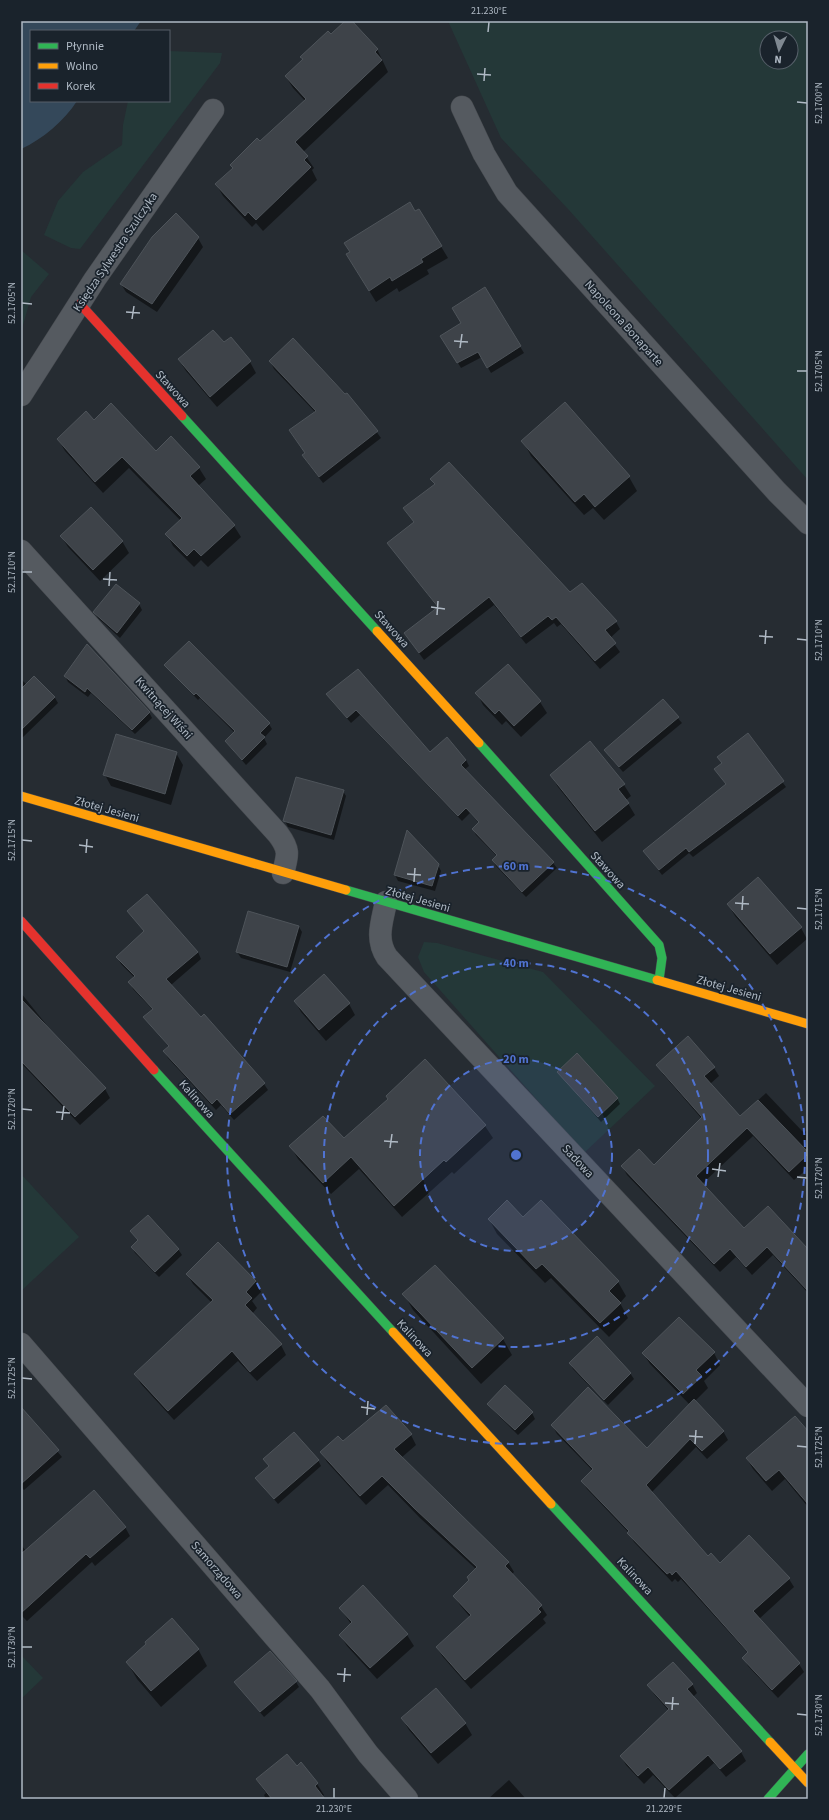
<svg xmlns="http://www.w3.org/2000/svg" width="829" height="1820" font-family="'Source Sans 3',sans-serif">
<rect width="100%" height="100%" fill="#262c32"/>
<path fill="#243838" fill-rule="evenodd" d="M448 21H808V480L569 210 501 138ZM767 38H791V62H767Z
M169 51 222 53 220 63 80 249 71 248 44 235 58 201 83 172 122 145 123 125 128 101H169Z
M21 250 49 274 31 297 21 332Z
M424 942 437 943 543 972 655 1086 584 1153 424 972 418 957Z
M21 1174 79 1237 21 1291Z
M21 1655 43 1678 21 1699Z"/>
<path fill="#34485a" d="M21 21H141L134 31H31V101H77C64 121 43 139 21 149Z"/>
<path fill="#0007" d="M347 21H351L377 49 388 72 303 152 314 168 312 170 317 180 263 231 256 223 252 227 223 196 216 184 305 101 293 88 286 77 304 60 302 57 331 36Z
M419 210 448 258 427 270 429 274 399 292 397 288 376 302 354 266Z
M198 238 203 247 157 312 126 292 121 284Z
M485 289 524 353 491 373 482 357 461 368 442 336 462 323Z
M293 340 360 409 381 438 323 483 307 462 303 455 306 453 290 431 315 412 274 369 270 361Z
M223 344 250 362 256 373 217 407 186 371 179 360Z
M94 421 156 452 171 438 199 468 206 479 198 486 234 526 241 537 208 567 201 560 194 567 173 546 167 534 181 521 129 468 103 493 65 451 58 439Z
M523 441 629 477 637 491 604 520 593 508 584 515 531 456Z
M431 479 569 593 616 622 620 629 610 638 620 652 600 669 561 624 557 627 554 623 526 644 494 605 424 660 405 634 438 608 389 543 415 523 404 508 435 485Z
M61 536 122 541 129 553 100 581 68 547Z
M139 604 142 610 120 638 98 618 94 612Z
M166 665 269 724 272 729 264 738 267 744 246 765 226 742 235 733 200 698 198 700 169 670Z
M508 665 540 702 547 713 521 737 506 721 502 725 483 705 477 693Z
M358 670 430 753 466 760 469 766 464 770 553 863 557 868 526 897 496 866 493 860 497 856 476 835 473 829 479 823 470 813 462 821 360 715 351 723 331 700 327 694Z
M65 676 149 712 152 718 135 734 91 693 88 697 68 682Z
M34 678 55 698 58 703 21 739V679L27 685Z
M663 701 682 723 623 772 609 756Z
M748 735 786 787 693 857 689 853 662 875 648 856 726 784 719 774 723 764Z
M176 753 183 765 171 805 111 786 105 775Z
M551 775 624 785 631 796 626 800 635 815 602 842 558 787Z
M343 791 346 796 334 840 288 827 285 821Z
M438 865 441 871 435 891 398 881 395 875Z
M728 904 801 928 807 939 777 965 735 916Z
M129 911 198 952 201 959 171 985 200 1019 264 1084 268 1090 234 1120 221 1105 216 1110 168 1058 164 1051 169 1047 145 1017 153 1010 133 989 130 982 135 978 121 964 117 957 145 932Z
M299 927 302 932 290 972 241 958 237 952Z
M21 993 45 1023 51 1032 105 1089 110 1098 80 1125 21 1063Z
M295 1001 349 1004 355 1015 326 1041 301 1012Z
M688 1038 714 1068 719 1076 710 1084 740 1117 766 1093 804 1133 808 1129V1172L806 1170 794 1180 753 1136 702 1184 744 1229 808 1250V1293L773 1255 752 1275 736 1257 720 1272 627 1175 622 1166 654 1167 702 1119 663 1074 658 1065Z
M425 1061 485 1126 493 1138 454 1174 452 1172 402 1217 359 1169 331 1194 298 1159 291 1147 344 1140 389 1099Z
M558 1072 617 1098 620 1104 601 1122Z
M489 1219H523L618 1282 626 1296 620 1303 628 1318 609 1337 551 1278 545 1283 497 1234Z
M132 1232 178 1249 182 1255 159 1277 135 1253 132 1247 139 1241Z
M218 1244 256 1282 261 1292 252 1301 257 1308 252 1314 281 1345 286 1355 257 1381 238 1361 174 1420 141 1384 135 1374 212 1303 193 1284 187 1274Z
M435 1266 503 1339 512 1355 481 1384 413 1310 404 1294Z
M643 1353H714L720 1365 704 1381 708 1388 695 1401 723 1431 728 1440 707 1459 696 1447 651 1493 708 1557 720 1564 749 1536 789 1579 794 1587 759 1619 799 1664 804 1672 778 1698 748 1666 744 1658 748 1653 681 1579 678 1582 675 1579 672 1582 634 1542 629 1533 587 1489 582 1481 593 1471 557 1434 552 1425 647 1449 690 1405 650 1364Z
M570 1363 630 1373 634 1379 608 1405 573 1369Z
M489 1404 532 1413 535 1419 518 1435 492 1409Z
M28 1417 62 1457 24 1490 21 1487V1423Z
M411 1435 416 1445 401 1458 508 1562 514 1572 512 1574 541 1606 547 1615 543 1619 546 1623 471 1689 443 1657 437 1648 470 1617 460 1605 454 1596 470 1581 476 1569 420 1518 388 1485 366 1505 327 1462 321 1452 343 1442Z
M808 1443V1507L785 1479 772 1491 753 1469 747 1459Z
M264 1459 318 1460 321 1466 278 1504 257 1479 269 1467Z
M125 1527 130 1536 95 1566 92 1562 27 1621 21 1615 22 1546 26 1551Z
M340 1608 407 1635 414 1646 377 1679 347 1646 340 1635 351 1624Z
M198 1649 207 1666 161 1707 137 1679 127 1662Z
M235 1682H296L299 1687 264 1717Z
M692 1684 697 1693 693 1697 741 1752 746 1761 726 1777 714 1763 675 1798 653 1775 644 1784 626 1765 621 1756 669 1711 654 1694 649 1685Z
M402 1718 465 1723 472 1735 438 1764 409 1730Z
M301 1764 317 1784 324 1795 322 1797 324 1799H266L264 1795 266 1793 257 1780 297 1767Z
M509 1780 526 1799H488Z"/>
<path fill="#3e4349" stroke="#4e545a" d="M345 21H352L378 49 375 52 382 60 295 142 308 156 304 160 311 167 256 220 248 212 245 216 215 184 233 168 230 165 257 138 260 141 306 99 285 76 303 59 300 57 328 31 331 34Z
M410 202 415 211 419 209 442 246 421 259 423 262 392 281 390 277 369 291 346 254 350 252 344 243Z
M176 213 199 237 152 304 120 284 152 237Z
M485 287 521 346 487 368 478 352 457 363 440 336 461 323 452 308Z
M213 330 224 342 231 337 251 361 210 397 178 359Z
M293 338 345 394 347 393 378 431 319 477 302 455 305 453 289 430 316 411 269 361Z
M565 402 630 476 595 507 584 494 575 502 521 441Z
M111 403 156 451 171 436 200 467 190 476 235 525 201 556 194 549 187 556 165 534 182 518 122 457 95 482 57 439 86 411 94 420Z
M449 462 570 592 582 583 617 621 605 630 616 643 595 661 556 617 552 620 548 616 521 637 489 597 419 653 404 633 438 607 387 543 414 522 403 508 435 484 430 479Z
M91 507 123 541 93 570 60 536Z
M116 584 140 603 117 633 93 612Z
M189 641 270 723 260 733 265 737 242 760 225 741 235 731 196 693 194 695 164 665Z
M87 644 150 712 132 730 87 688 85 692 64 676Z
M508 664 541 701 514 726 499 710 495 714 475 693Z
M358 669 430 752 447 737 466 760 461 765 554 862 522 892 492 860 497 855 472 829 479 822 466 808 458 816 356 710 347 718 326 694Z
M34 676 55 697 21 730V689Z
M663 699 679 717 619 767 604 750Z
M748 733 784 781 689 852 686 848 659 870 643 851 726 784 714 769 722 763 717 757Z
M116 734 177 752 165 794 103 775Z
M590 741 625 784 618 789 629 803 595 831 550 775Z
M296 777 344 790 331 835 283 821Z
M407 830 439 864 432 886 394 875Z
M758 877 802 927 770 954 727 904Z
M147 894 198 952 166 979 201 1017 204 1014 265 1083 230 1114 217 1099 212 1104 163 1051 169 1046 143 1017 153 1009 128 982 135 976 116 957 144 931 127 911Z
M248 911 299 926 287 967 236 952Z
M324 974 350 1003 319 1030 294 1001Z
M21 999 106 1088 75 1117 21 1061Z
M688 1036 715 1067 704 1076 740 1116 758 1100 808 1152V1154L789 1172 747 1128 696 1176 744 1228 768 1206 808 1249V1291L767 1247 746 1267 730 1249 714 1264 621 1166 639 1149 654 1165 702 1117 656 1065Z
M577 1053 618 1098 598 1117 557 1072Z
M425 1059 486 1125 446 1162 444 1160 394 1206 351 1157 323 1183 289 1146 323 1116 344 1138 388 1099 386 1096Z
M507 1200 523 1217 541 1200 619 1281 609 1291 621 1303 600 1323 542 1264 536 1269 488 1219Z
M148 1215 179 1249 155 1272 131 1247 138 1240 130 1231Z
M218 1242 256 1281 246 1292 252 1298 245 1305 282 1344 250 1372 232 1351 168 1411 134 1374 213 1300 186 1274Z
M435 1265 504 1338 472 1368 402 1294Z
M679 1317 715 1352 696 1370 702 1376 683 1394 642 1353Z
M597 1336 631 1373 604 1400 569 1363Z
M505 1385 533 1412 515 1430 487 1404Z
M588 1387 647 1448 694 1399 724 1431 702 1451 690 1439 646 1485 708 1556 711 1553 720 1563 749 1535 790 1578 753 1611 800 1663 772 1690 742 1658 748 1652 676 1571 672 1575 670 1572 667 1574 627 1533 629 1531 581 1481 593 1469 551 1425Z
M386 1405 412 1434 394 1449 509 1562 505 1566 542 1605 538 1609 541 1612 465 1680 436 1647 471 1615 453 1596 469 1580 467 1577 477 1567 414 1508 382 1476 360 1496 320 1452 338 1436 343 1441Z
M21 1407 59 1450 21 1484Z
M795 1416 808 1431V1504L779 1470 766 1481 746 1458Z
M294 1432 319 1460 274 1499 255 1478 269 1466 263 1459Z
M94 1490 126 1527 90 1558 86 1554 21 1613V1554Z
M363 1585 408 1634 370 1668 339 1635 352 1622 339 1608Z
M172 1618 199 1649 151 1691 126 1662 146 1644 145 1642Z
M270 1651 297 1681 260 1712 234 1682Z
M673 1662 693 1684 687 1689 742 1751 720 1769 708 1755 669 1790 648 1767 638 1776 620 1756 669 1709 647 1685Z
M436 1688 466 1723 431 1753 401 1718Z
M287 1754 297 1766 301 1762 318 1783 315 1786 325 1799H272L256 1779Z"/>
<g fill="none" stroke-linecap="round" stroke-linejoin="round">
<g stroke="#44484d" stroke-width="23">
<path id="street" d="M462 107 484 154 507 193 777 492 808 523
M21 395 95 279 213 110
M21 551 278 834C290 850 288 855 283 873
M386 902C382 922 375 939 387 957L808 1406
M21 1344 320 1689 368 1754 407 1799"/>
</g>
<g stroke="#44484d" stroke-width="10">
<path id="fast" d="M182 416 377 631
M479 743 659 945 662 958 659 980
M346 890 657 980
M154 1070 393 1332
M551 1504 770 1742
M768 1799 808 1754"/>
</g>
<g stroke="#44484d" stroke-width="10">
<path id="slow" d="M377 631 479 743
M21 796 346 890
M657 980 808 1024
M393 1332 551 1504
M770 1742 808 1783"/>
</g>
<g stroke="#44484d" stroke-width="10">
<path id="jam" d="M80 304 182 416
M21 921 154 1070"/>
</g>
<use href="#street" stroke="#555a60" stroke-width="22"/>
<use href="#fast" stroke="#30b455" stroke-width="9"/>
<use href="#slow" stroke="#ff9f0a" stroke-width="9"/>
<use href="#jam" stroke="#e5322d" stroke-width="9"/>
</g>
<path fill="none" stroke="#afb9c4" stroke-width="1.5" d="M488 32 489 22M477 74 491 75M484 81 485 68M797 102 807 103M22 303 32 304M126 312 140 313M132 319 134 306M454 341 468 342M460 348 462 334M797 371H807M22 572H32M103 579 117 580M109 586 110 572M431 607 445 609M437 615 438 601M759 636 773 637M797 639 807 640M765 644 766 630M22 840 32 841M79 845 93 847M86 853 87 839M407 874 421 875M414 882 415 868M735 903 749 904M797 908 807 909M742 910 743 896M22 1109 32 1110M56 1112 70 1113M62 1120 64 1106M384 1141 398 1142M390 1148 392 1134M712 1169 726 1171M718 1177 720 1163M797 1177 807 1178M22 1378 32 1379M361 1407 375 1409M367 1415 368 1401M689 1436 703 1437M695 1444 696 1430M797 1446 807 1447M22 1647H32M337 1674 351 1675M344 1682 345 1668M665 1703 679 1704M672 1710 673 1697M797 1714 807 1715M334 1798V1788M664 1798 665 1788"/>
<circle cx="516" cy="1155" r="96" fill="#5073d1" fill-opacity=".12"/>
<g fill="none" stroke="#5073d1" stroke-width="2" stroke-dasharray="7 5">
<circle cx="516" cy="1155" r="96"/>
<circle cx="516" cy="1155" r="192"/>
<circle cx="516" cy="1155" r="289"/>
</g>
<g text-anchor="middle" stroke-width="3.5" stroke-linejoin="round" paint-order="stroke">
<g font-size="12" fill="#afb9c4" stroke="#1a232c">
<text transform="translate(115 252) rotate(-56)" y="4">Księdza Sylwestra Szulczyka</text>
<text transform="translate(624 323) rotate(48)" y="4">Napoleona Bonaparte</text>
<text transform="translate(173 389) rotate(48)" y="4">Stawowa</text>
<text transform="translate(392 629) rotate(48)" y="4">Stawowa</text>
<text transform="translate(164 708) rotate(48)" y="4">Kwitnącej Wiśni</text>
<text transform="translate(107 809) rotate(16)" y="4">Złotej Jesieni</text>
<text transform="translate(608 870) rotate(48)" y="4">Stawowa</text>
<text transform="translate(418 899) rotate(16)" y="4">Złotej Jesieni</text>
<text transform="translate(729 988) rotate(16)" y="4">Złotej Jesieni</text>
<text transform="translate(197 1099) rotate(48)" y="4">Kalinowa</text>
<text transform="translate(578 1161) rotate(47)" y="4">Sadowa</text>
<text transform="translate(415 1338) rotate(47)" y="4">Kalinowa</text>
<text transform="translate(217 1570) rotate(49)" y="4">Samorządowa</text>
<text transform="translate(635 1576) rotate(47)" y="4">Kalinowa</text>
</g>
</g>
<circle cx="516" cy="1155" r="6" fill="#5073d1" stroke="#1a232c" stroke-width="2"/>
<g font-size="12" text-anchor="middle" font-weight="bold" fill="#5073d1" stroke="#1a232c" stroke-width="3.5" stroke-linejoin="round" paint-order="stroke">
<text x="516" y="870">60 m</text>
<text x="516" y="967">40 m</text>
<text x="516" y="1063">20 m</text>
</g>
<rect width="829" height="1820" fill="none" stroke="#1a232c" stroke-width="44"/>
<rect x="30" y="30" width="140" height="72" fill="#1a232c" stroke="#565f69"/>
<rect x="38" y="43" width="20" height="6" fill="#30b455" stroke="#565f69"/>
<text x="66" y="50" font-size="12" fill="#afb9c4">Płynnie</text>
<rect x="38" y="63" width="20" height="6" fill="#ff9f0a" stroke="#565f69"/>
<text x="66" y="70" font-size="12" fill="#afb9c4">Wolno</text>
<rect x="38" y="83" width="20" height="6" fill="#e5322d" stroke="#565f69"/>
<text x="66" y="90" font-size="12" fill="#afb9c4">Korek</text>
<g transform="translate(779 50) rotate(185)"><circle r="19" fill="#1a232c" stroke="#565f69"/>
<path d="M0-3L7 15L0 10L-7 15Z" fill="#7f8891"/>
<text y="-6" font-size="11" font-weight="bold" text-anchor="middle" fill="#afb9c4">N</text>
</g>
<rect x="22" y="22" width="785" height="1776" fill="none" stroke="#afb9c4" stroke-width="1.5"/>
<g font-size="10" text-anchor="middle" fill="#afb9c4">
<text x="489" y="14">21.230°E</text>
<text transform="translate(818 103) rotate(-90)" y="4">52.1700°N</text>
<text transform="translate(11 303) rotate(-90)" y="4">52.1705°N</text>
<text transform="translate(818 371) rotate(-90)" y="4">52.1705°N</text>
<text transform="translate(11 572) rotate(-90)" y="4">52.1710°N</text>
<text transform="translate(818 640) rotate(-90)" y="4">52.1710°N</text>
<text transform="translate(11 840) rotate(-90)" y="4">52.1715°N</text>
<text transform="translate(818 909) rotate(-90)" y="4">52.1715°N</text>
<text transform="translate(11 1109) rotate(-90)" y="4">52.1720°N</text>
<text transform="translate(818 1178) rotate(-90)" y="4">52.1720°N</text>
<text transform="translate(11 1378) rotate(-90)" y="4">52.1725°N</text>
<text transform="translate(818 1447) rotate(-90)" y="4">52.1725°N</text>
<text transform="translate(11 1647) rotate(-90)" y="4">52.1730°N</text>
<text transform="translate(818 1715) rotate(-90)" y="4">52.1730°N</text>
<text x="334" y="1812">21.230°E</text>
<text x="664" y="1812">21.229°E</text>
</g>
</svg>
